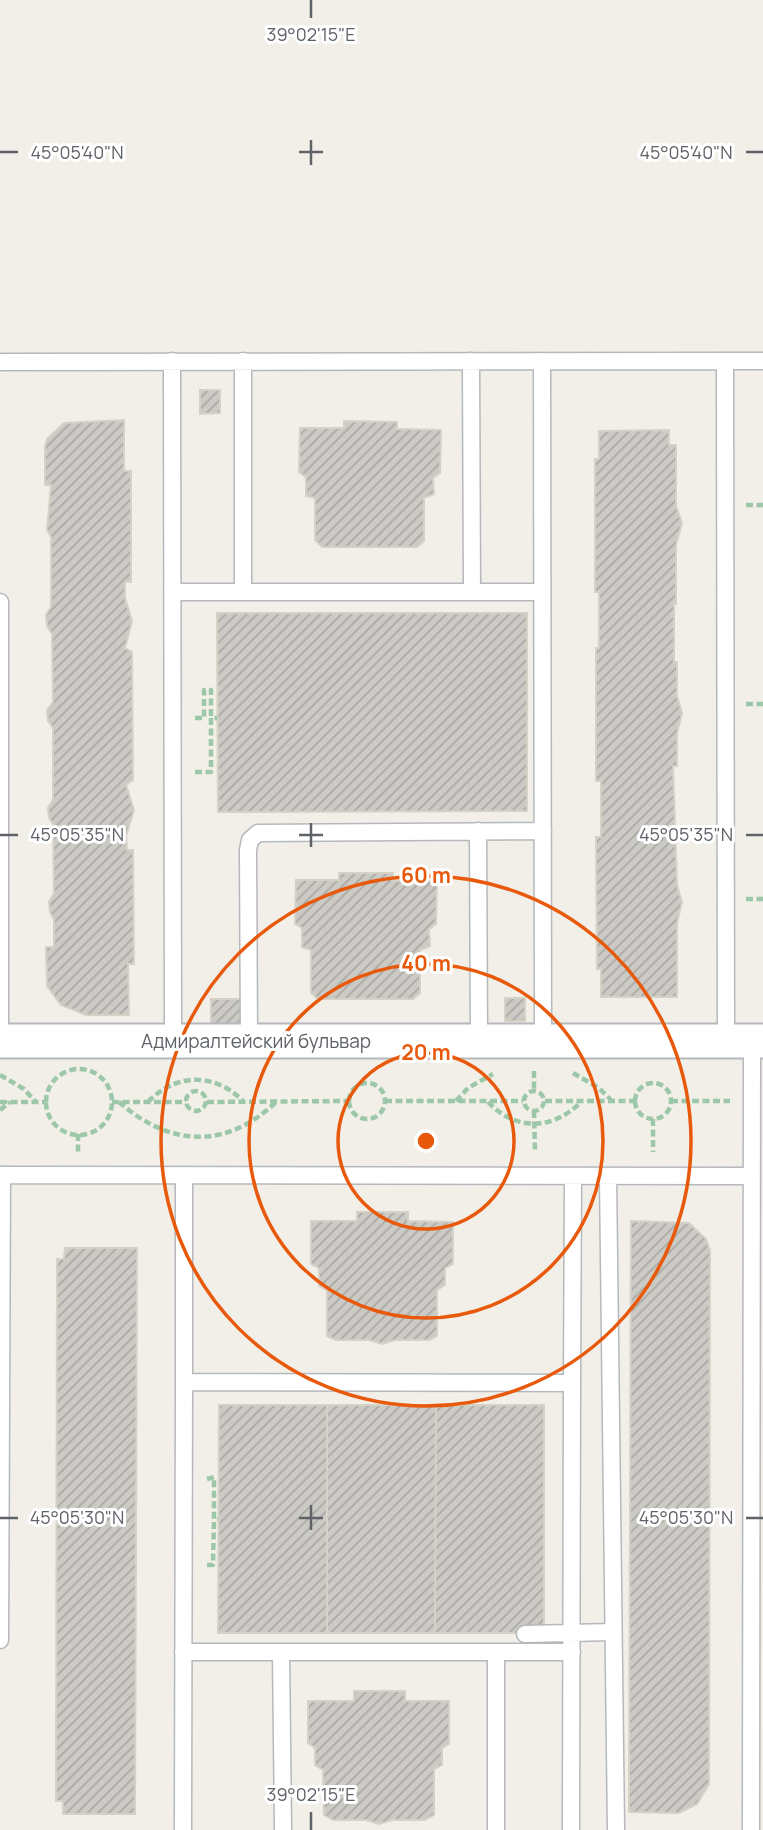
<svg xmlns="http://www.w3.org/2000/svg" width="763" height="1830" font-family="Manrope,sans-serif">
<defs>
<pattern id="building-hatch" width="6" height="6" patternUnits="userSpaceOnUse" patternTransform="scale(1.75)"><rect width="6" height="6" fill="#cccac5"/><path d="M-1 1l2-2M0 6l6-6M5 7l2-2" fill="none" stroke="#a9a8a4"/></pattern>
</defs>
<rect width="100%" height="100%" fill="#f1efe8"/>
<path fill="url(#building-hatch)" stroke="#d6d1c6" stroke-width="2" d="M200 390H220V413L200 414Z
M124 420V471H131V582H125V598L132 621 125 648 132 652 133 780 126 785 134 810 126 836 127 850H133L134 964H128L129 1015H86L61 1005 47 986 46 947H54V920L50 912 49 902 54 893 53 824 49 818 48 808 53 800V728L48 721 47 710 53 702 52 634 47 626 46 615 51 607V537L47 530 51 485H45V447L47 439 64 423Z
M344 421 397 422V429L441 430 440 473 433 478 434 494 424 498V541L417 547H322L315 540V498L306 496V477L299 472 300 428H344Z
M669 430V445H676V506L682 523 676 545V604H674V662H677V696L682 713 677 733V766H673L677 885 682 902 677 923V997H601V969H597L596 837H601V781H596V648H599V592H595V459H599V431Z
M217 613H527V811L218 812Z
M339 873H393L392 881H437L436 924 429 929 430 946 420 950V993L413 999H318L311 993V950L302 947V928L295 924 296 880H339Z
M505 998H525V1021H505Z
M211 999H241V1027H211Z
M357 1212H408V1221L453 1222V1264L445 1268V1285L437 1290V1336L429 1340H395L382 1344 369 1340H336L327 1336V1290L319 1286V1268L311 1264V1221H357Z
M631 1221 689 1223 706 1239 710 1250 709 1784 697 1804 679 1813 629 1812Z
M65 1248H137L135 1814H63V1801H56L57 1259H64Z
M219 1405H327V1633H218Z
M327 1405H436L435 1633H327Z
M436 1405H544V1633H435Z
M354 1691H405V1701H449V1744L442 1748V1765L434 1769V1815L425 1820H392L379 1824 366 1820H333L324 1815 323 1770 315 1765V1748L308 1743V1701H354Z"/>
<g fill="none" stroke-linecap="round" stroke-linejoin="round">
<g stroke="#b5b8bc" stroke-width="19">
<path id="lane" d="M172 361 173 1041
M243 361V592
M471 361 472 592
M542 361 543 1041
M725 361H763
M0 362 725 361 726 1041
M172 592H542
M0 602V1041
M478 831 479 1041
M249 1041 248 850 250 840 258 833 543 831
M0 1175 752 1176
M608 1176 616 1830
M184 1382V1175
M572 1383 573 1176
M525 1634 613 1632
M0 1640 2 1175
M183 1652H572
M281 1652 283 1830
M183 1830 184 1382 572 1383 571 1830
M496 1830V1652
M751 1830 752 1041"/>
</g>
<g stroke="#b5b8bc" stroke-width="37">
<path id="street" d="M0 1041H763"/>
</g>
<path stroke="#9cc7a9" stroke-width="4.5" stroke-dasharray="7 3.5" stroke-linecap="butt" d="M746 505H763
M746 704H763
M195 718H204V690H211V718
M195 772H211V718H217
M746 899H763
M46 1102a33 33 0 1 1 66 0a33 33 0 1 1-66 0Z
M534 1071V1091
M573 1073 599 1088 612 1101
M0 1075 24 1089 35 1101
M635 1101a18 18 0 1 1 36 0a18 18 0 1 1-36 0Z
M349 1101a18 18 0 1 1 36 0a18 18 0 1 1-36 0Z
M186 1101a10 10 0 1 1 20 0a10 10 0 1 1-20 0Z
M524 1101a10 10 0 1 1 20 0a10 10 0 1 1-20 0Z
M385 1101H523
M456 1101 468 1088 493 1074
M545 1101H635
M671 1101H730
M0 1102H46
M112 1102H186
M119 1102C170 1147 227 1150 277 1101
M148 1102C176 1073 214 1072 243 1101
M207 1102 349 1101
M488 1102C517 1132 554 1130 582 1101
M0 1110 10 1102
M534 1111 535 1152
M653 1119V1152
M78 1134V1153
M207 1479 214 1477V1519H218
M207 1565H213L214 1519"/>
<use href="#lane" stroke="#fff" stroke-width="16"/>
<use href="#street" stroke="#fff" stroke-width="33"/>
</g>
<path fill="none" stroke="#5f6368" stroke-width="2.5" d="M311 0V18M311 140V165M0 152H18M299 152H323M746 152H763M311 823V847M0 835H18M299 835H323M746 835H763M311 1505V1530M0 1518H18M299 1518H323M746 1518H763M311 1812V1830"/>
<g fill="none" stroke="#e8590c" stroke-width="3.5">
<circle cx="426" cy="1141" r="88"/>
<circle cx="426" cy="1141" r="177"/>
<circle cx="426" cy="1141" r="265"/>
</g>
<g text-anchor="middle" stroke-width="6" stroke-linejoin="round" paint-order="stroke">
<g font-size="19" fill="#5f6368" stroke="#fff">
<text x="256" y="1048">Адмиралтейский бульвар</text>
</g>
</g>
<g font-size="18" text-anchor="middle" fill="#5f6368" stroke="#fff" stroke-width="6" stroke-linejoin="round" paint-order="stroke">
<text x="311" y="41">39°02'15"E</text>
<text x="77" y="159">45°05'40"N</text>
<text x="686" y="159">45°05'40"N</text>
<text x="77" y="841">45°05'35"N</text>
<text x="686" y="841">45°05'35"N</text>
<text x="77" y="1524">45°05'30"N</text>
<text x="686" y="1524">45°05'30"N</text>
<text x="311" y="1801">39°02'15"E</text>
</g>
<circle cx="426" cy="1141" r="10" fill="#e8590c" stroke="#fff" stroke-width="3.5"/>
<g font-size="21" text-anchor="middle" font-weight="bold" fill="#e8590c" stroke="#fff" stroke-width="6" stroke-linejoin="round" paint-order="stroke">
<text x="426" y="883">60 m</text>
<text x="426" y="971">40 m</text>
<text x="426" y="1060">20 m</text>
</g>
</svg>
